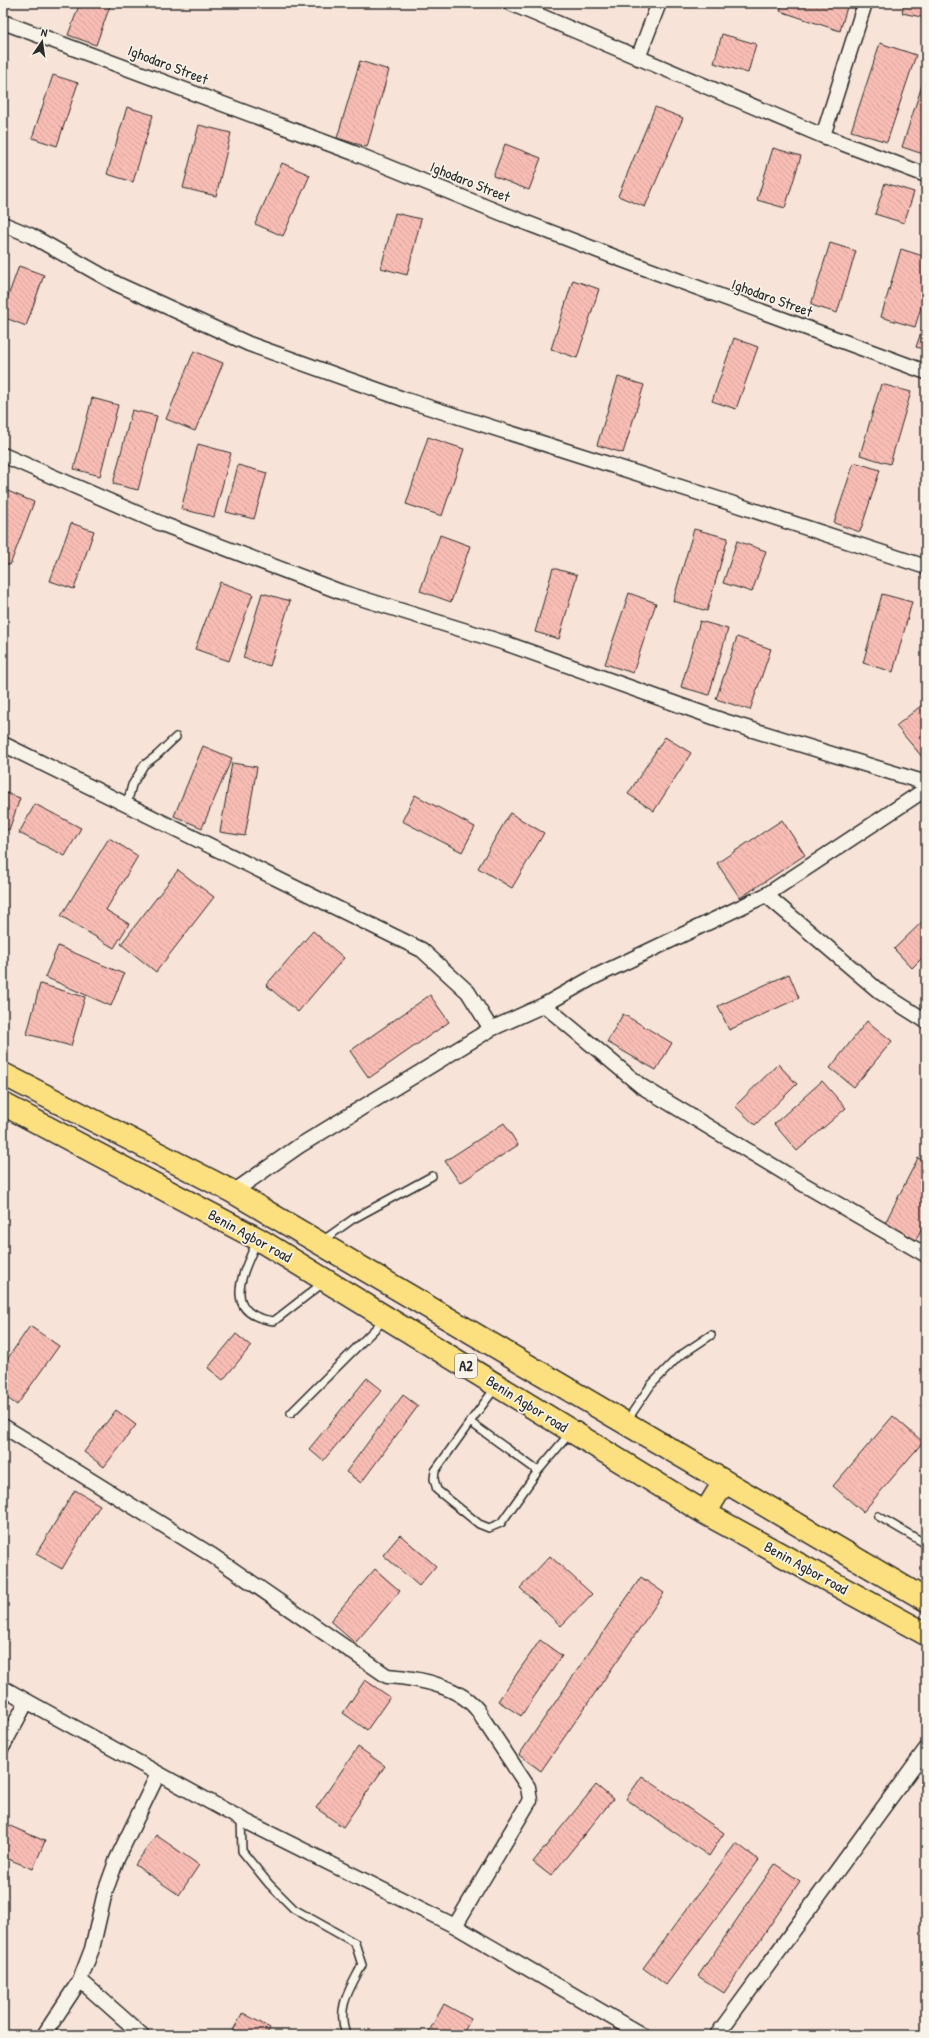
<svg xmlns="http://www.w3.org/2000/svg" width="929" height="2038" font-family="'Patrick Hand',sans-serif">
<defs>
<pattern id="building-back-hatch" width="6" height="6" patternUnits="userSpaceOnUse"><rect width="6" height="6" fill="#f8bdb4"/><path d="M-1 5l2 2M0 0l6 6M5-1l2 2" fill="none" stroke="#d5a39b"/></pattern>
</defs>
<rect width="100%" height="100%" fill="#f7e3d8"/>
<filter id="ink" filterUnits="userSpaceOnUse"><feTurbulence type="fractalNoise" baseFrequency=".025" numOctaves="2"/><feDisplacementMap in="SourceGraphic" scale="8" xChannelSelector="R" yChannelSelector="G"/><feConvolveMatrix kernelMatrix="1 2 1 2 8 2 1 2 1" color-interpolation-filters="sRGB"/></filter>
<g filter="url(#ink)">
<path fill="url(#building-back-hatch)" stroke="#2b2b2b" d="M80 3H111L96 45 68 35Z
M782 3H834L847 7 840 31 780 11Z
M904 3H926V18L902 13Z
M722 34 756 44 748 73 714 63Z
M880 43 916 55 887 142 851 131Z
M360 61 389 70 367 147 337 138Z
M926 73V155L902 147Z
M53 75 78 83 57 146 32 138Z
M127 107 153 115 133 182 107 174Z
M655 107 683 118 645 207 618 196Z
M199 125 231 133 216 196 183 188Z
M505 144 541 158 529 190 493 176Z
M773 148 801 156 785 208 757 200Z
M282 163 310 175 283 236 255 224Z
M885 183 914 192 904 223 875 214Z
M395 213 421 219 407 275 381 268Z
M830 243 856 251 837 313 811 305Z
M901 249 926 257V291L915 327 881 317Z
M19 266 44 275 26 326 3 317V310Z
M573 280 599 289 577 358 551 349Z
M926 318V350L916 347Z
M734 338 758 347 736 409 712 401Z
M194 351 223 363 195 431 166 419Z
M618 377 644 385 623 453 597 445Z
M881 384 911 392 890 464 860 455Z
M92 398 118 405 100 476 74 469Z
M132 410 157 416 138 490 113 484Z
M428 437 464 449 442 516 406 504Z
M198 444 231 453 214 517 181 509Z
M854 462 880 470 860 532 834 523Z
M238 465 267 473 254 519 226 512Z
M3 489 34 502 10 565 3 562Z
M71 523 94 531 74 589 50 581Z
M694 529 728 538 707 611 673 601Z
M440 535 470 546 451 602 420 591Z
M737 541 766 551 752 592 723 583Z
M553 568 577 575 559 639 535 632Z
M220 582 253 594 229 661 195 649Z
M262 593 290 601 270 666 243 658Z
M629 593 656 603 633 673 605 664Z
M882 594 912 602 893 672 863 663Z
M700 621 728 629 709 695 681 687Z
M737 637 771 649 750 710 716 699Z
M923 704 926 708V756L923 758 896 726Z
M665 737 691 753 654 811 628 794Z
M203 746 232 758 202 828 174 816Z
M232 763 257 767 245 836 220 832Z
M3 792 20 798 9 830 3 828Z
M415 795 475 827 462 852 402 821Z
M35 804 81 828 65 856 19 833Z
M510 813 544 833 512 888 478 868Z
M782 820 805 855 740 898 717 863Z
M109 838 138 856 106 910 129 924 114 948 61 916Z
M178 870 214 897 156 972 121 944Z
M926 918V954L912 968 894 949Z
M313 931 344 958 298 1012 266 985Z
M58 946 124 974 111 1006 45 977Z
M789 974 799 998 729 1030 718 1006Z
M40 984 85 997 71 1046 27 1034Z
M430 995 449 1022 369 1078 350 1051Z
M623 1014 672 1043 656 1070 607 1042Z
M867 1021 892 1041 854 1087 830 1068Z
M778 1064 797 1084 755 1125 735 1106Z
M822 1081 846 1108 797 1151 774 1124Z
M504 1123 518 1145 460 1183 445 1161Z
M918 1158 926 1161V1220L913 1245 882 1229Z
M30 1326 59 1346 17 1405 3 1395V1365Z
M236 1334 251 1346 223 1380 208 1368Z
M367 1378 382 1390 323 1461 309 1449Z
M403 1395 418 1406 361 1483 346 1472Z
M116 1410 136 1425 104 1467 84 1452Z
M893 1416 923 1442 863 1512 833 1486Z
M75 1490 100 1505 62 1569 36 1554Z
M400 1535 436 1566 419 1586 383 1555Z
M550 1556 592 1594 561 1626 520 1588Z
M375 1569 400 1591 355 1643 330 1621Z
M641 1577 664 1593 541 1771 519 1755Z
M540 1640 562 1656 521 1716 498 1701Z
M365 1680 390 1697 367 1730 343 1713Z
M358 1747 385 1766 343 1827 316 1808Z
M642 1776 724 1833 709 1856 626 1799Z
M596 1785 613 1799 551 1876 533 1862Z
M3 1823 45 1841 33 1869 3 1857Z
M156 1835 199 1865 179 1895 135 1865Z
M736 1843 759 1860 666 1985 643 1968Z
M775 1864 800 1881 724 1993 698 1976Z
M444 2004 471 2019 462 2035H427Z
M243 2013 270 2028 266 2035H230Z"/>
<g fill="none" stroke-linecap="round" stroke-linejoin="round">
<g stroke="#2b2b2b" stroke-width="10">
<path id="lane" d="M127 804 132 785 144 765 156 756 176 737
M257 1241C243 1273 220 1314 274 1321L323 1283
M322 1241 353 1219 432 1176
M496 1387 470 1422 538 1471 570 1433
M291 1413 384 1320
M470 1422 435 1471 434 1479 437 1490 479 1524 489 1528 501 1523 538 1471
M626 1422 651 1385 678 1357 711 1335
M878 1516 926 1544
M241 1819 242 1851 269 1884 294 1909 355 1943 362 1965C350 1989 336 2007 346 2035"/>
</g>
<g stroke="#2b2b2b" stroke-width="17">
<path id="street" d="M510 3 823 136 926 175
M3 22 354 153 501 213 620 259 926 372
M638 58 659 3
M823 136 865 3
M3 224 30 235 117 284 249 344 406 400 734 504 926 567
M3 455 162 524 341 592 505 643 727 722 926 783
M3 744 422 950 468 992 491 1029
M766 895 880 992 926 1021
M544 1005 641 1086 803 1184 926 1255
M233 1192 299 1146 491 1029 544 1005 592 978 766 895 926 789
M3 1426 213 1556 387 1676C419 1678 468 1687 483 1719L528 1787 530 1800 455 1926
M3 1688 241 1819 455 1926 642 2035
M3 1746 27 1701
M80 1980 142 2035
M44 2035 80 1980 92 1949 105 1892 117 1859 158 1774
M717 2035 926 1749"/>
</g>
<g stroke="#2b2b2b" stroke-width="25">
<path id="highway" d="M3 1074 233 1192 926 1600
M3 1104 258 1239 705 1513 926 1634
M705 1513 724 1482"/>
</g>
<use href="#lane" stroke="#f7f3e8" stroke-width="7"/>
<use href="#street" stroke="#f7f3e8" stroke-width="14"/>
<use href="#highway" stroke="#fce080" stroke-width="22"/>
</g>
</g>
<g text-anchor="middle" stroke-width="3.5" stroke-linejoin="round" paint-order="stroke">
<rect fill="#f7f3e8" stroke="#686764" stroke-width="1" x="455" y="1354" width="22" height="24" rx="3"/>
<g font-size="14" font-weight="bold" fill="#2b2b2b">
<text x="466" y="1371">A2</text>
</g>
<g font-size="15" fill="#2b2b2b" stroke="#f7f3e8">
<text transform="translate(168 65) rotate(21)" y="5">Ighodaro Street</text>
<text transform="translate(470 182) rotate(22)" y="5">Ighodaro Street</text>
<text transform="translate(772 298) rotate(20)" y="5">Ighodaro Street</text>
<text transform="translate(250 1236) rotate(29)" y="5">Benin Agbor road</text>
<text transform="translate(527 1404) rotate(32)" y="5">Benin Agbor road</text>
<text transform="translate(806 1568) rotate(29)" y="5">Benin Agbor road</text>
</g>
</g>
<rect width="929" height="2038" fill="none" stroke="#f7f3e8" stroke-width="16"/>
<rect x="8" y="8" width="913" height="2022" fill="none" stroke="#2b2b2b" stroke-width="1.5" filter="url(#ink)"/>
<g transform="translate(42 42) rotate(13)" stroke="#f7f3e8" stroke-width="3" paint-order="stroke">
<path d="M0-3L7 15L0 10L-7 15Z" fill="#2b2b2b"/>
<text y="-6" font-size="11" font-weight="bold" text-anchor="middle" fill="#2b2b2b">N</text>
</g>
</svg>
